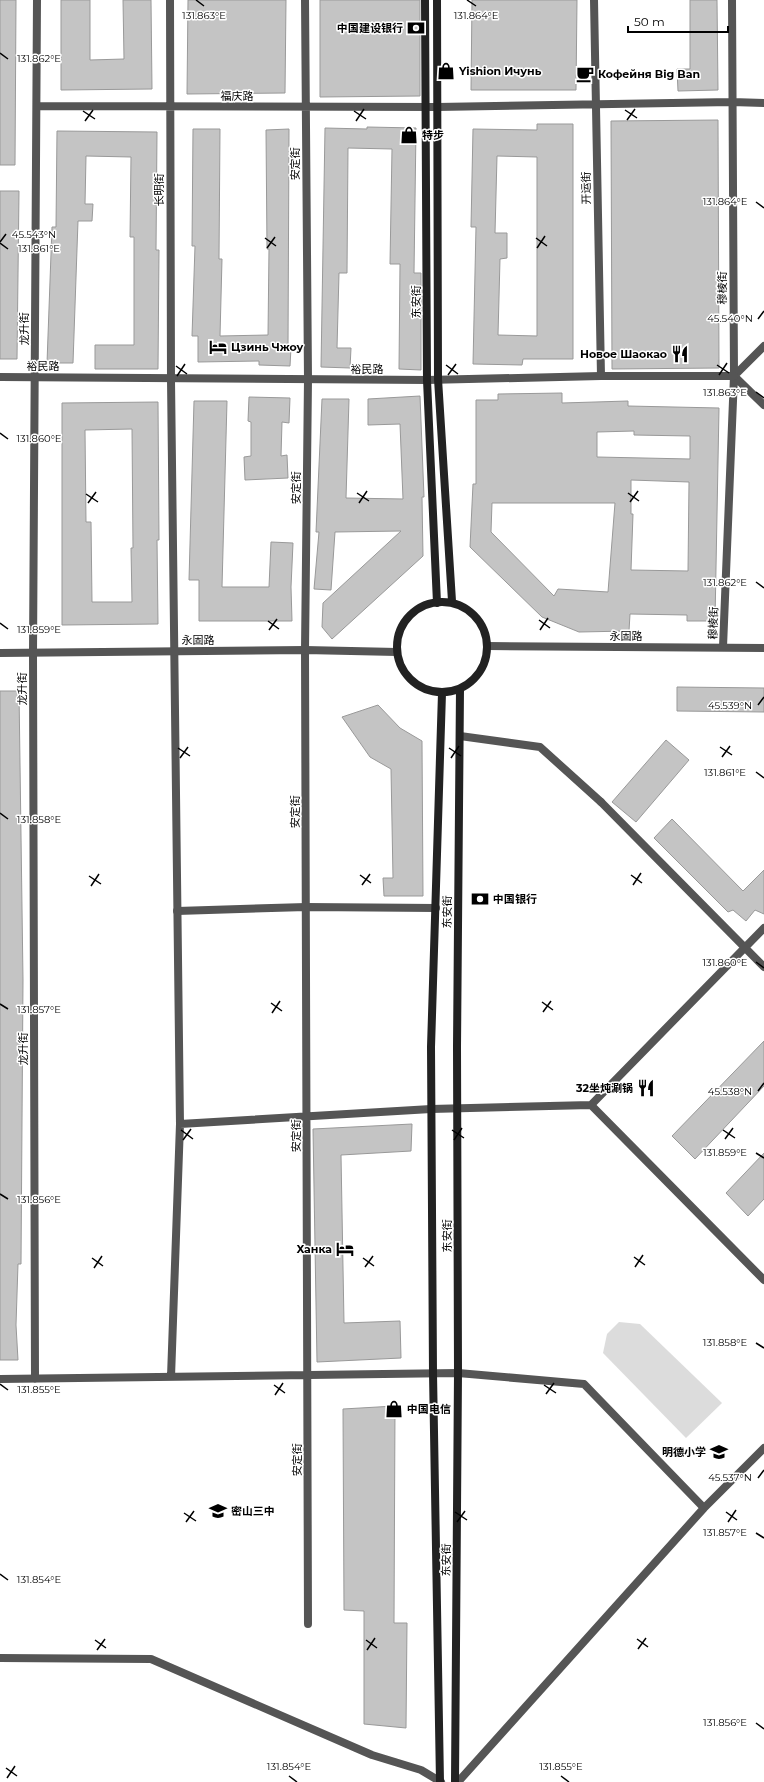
<svg xmlns="http://www.w3.org/2000/svg" width="764" height="1782" font-family="Montserrat,'Noto Sans SC',sans-serif">
<rect width="100%" height="100%" fill="#fff"/>
<path fill="#dcdcdc" d="M619 1322 640 1324 722 1403 686 1438 603 1353 607 1334Z"/>
<path fill="#c4c4c4" stroke="#999" fill-rule="evenodd" d="M0 0H16L15 165H0Z
M61 0H90V60L124 59 123 0H151L152 89 61 90Z
M188 0H286L285 93 187 94Z
M320 0H420V96L320 97Z
M472 0H577L576 90H471Z
M690 0H717L718 90 678 91 677 69H690Z
M718 120 719 368 612 369 611 121Z
M537 124H573V359H523L522 365 473 364 476 227H471L473 129 537 130ZM497 156 537 157V336L498 335 500 259 507 258V233H495Z
M367 127 416 128 414 273H421V370L399 369 400 264H390L392 149 348 148 347 273H339L337 348H351L350 368 321 367 325 128 367 129Z
M193 129H220L219 259H222L220 336 268 335 269 249H267L266 130 289 129 288 348H291L290 366 259 365V361L198 362V336H192L195 246H192Z
M57 131 157 132 156 250H159L158 369H95V345H134V237H130L131 157 86 156 85 204H93L92 221H78L73 363H47L52 227H56Z
M0 191H19L17 359H0Z
M562 393V403L628 401V406L719 408 715 621H687V615L630 614 629 631 579 632 542 617 470 547 473 484H476V400H498V394ZM634 431V435L690 436V459L597 457V432ZM631 480 689 482 688 571 631 570 633 514H631ZM492 503H615L608 592 558 589 554 596 491 532Z
M420 396 424 497H422L423 556 332 639 322 627 323 603 401 531 335 532 331 590 314 589 319 532H316L322 399H349L346 498 403 499 400 424 368 425V399Z
M249 397 290 398 289 423 282 422 281 456 287 455 288 478 245 480 244 457 251 456V422L248 421Z
M194 401H227L222 587H269L271 542 293 543 291 587 292 621H199V580H189Z
M158 402 159 540H157L158 624 62 625V403ZM132 429 133 548H131L132 602H92L91 522H86L85 430Z
M677 687 764 688V712L677 711Z
M0 691H19L23 980 21 1264H18L16 1325 18 1360H0Z
M378 705 400 728 422 741 423 896H384L383 878H393L391 769 370 757 342 717Z
M666 740 689 760 636 822 612 802Z
M672 819 743 891 764 870V914L755 910 746 921 733 910 728 912 654 838Z
M764 1041V1086L695 1159 672 1136Z
M412 1124 411 1151 341 1155 344 1323 400 1321 401 1358 317 1362 313 1129Z
M764 1153V1199L748 1216 726 1193Z
M395 1406 394 1623H407L406 1728 364 1724V1611L344 1610 343 1409Z"/>
<g fill="none" stroke-linecap="round" stroke-linejoin="round">
<path stroke="#555" stroke-width="8" d="M177 911 306 907 436 908"/>
<path stroke="#555" stroke-width="8" d="M460 736 540 747 601 802"/>
<path stroke="#555" stroke-width="8" d="M170 0 171 380 180 1124 171 1377
M305 0 308 379 305 650 308 1624
M594 0 601 376
M37 106 437 107 732 102 764 103
M764 346 734 376 764 405
M723 647 734 376 732 0
M601 802 764 967
M591 1105 764 1280
M180 1124 431 1109 591 1105 764 928
M0 1379 458 1373 584 1384 704 1508
M35 1379 33 653 37 0
M0 1658 151 1659 372 1755 421 1770 441 1782
M458 1782 704 1508 764 1448"/>
<path stroke="#555" stroke-width="8" d="M0 377 427 380 601 376H734
M488 646 764 648
M0 653 305 650 397 652"/>
<path stroke="#222" stroke-width="8" d="M425 0 427 380 437 603
M437 0 438 379 452 601
M397 647a45 45 0 1 1 90 0a45 45 0 1 1-90 0Z
M440 1782 433 1373 431 1047 442 693
M455 1782 458 1373 457 1047 460 689"/>
</g>
<path fill="none" stroke="#000" stroke-width="1.5" d="M196 0 204 6M467 0 476 6M0 53 8 59M625 110 637 118M83 111 95 119M354 111 366 119M627 120 635 109M85 121 93 110M356 121 364 109M756 202 764 208M265 238 276 246M536 238 547 246M0 242 6 234M0 243 8 249M267 248 275 237M537 248 545 236M758 319 764 311M446 365 458 374M717 365 729 373M176 366 187 374M448 375 456 364M719 375 727 363M177 376 185 364M756 392 764 398M0 433 8 439M357 493 369 501M628 493 639 501M86 494 98 502M630 502 638 491M88 503 96 492M359 503 367 491M756 582 764 588M539 620 550 628M268 621 279 629M0 623 8 629M269 630 277 619M540 630 548 618M758 705 764 697M720 747 732 755M178 748 190 756M449 748 461 756M722 757 730 746M180 758 188 747M451 758 459 746M756 772 764 778M0 813 8 819M360 875 371 883M631 875 642 883M89 876 101 884M362 885 370 874M633 885 641 873M91 886 99 874M756 962 764 968M542 1002 553 1010M271 1003 282 1011M0 1004 8 1009M543 1012 551 1001M272 1013 280 1001M758 1091 764 1083M181 1130 193 1139M452 1130 464 1138M723 1130 735 1138M725 1139 733 1128M183 1140 191 1129M454 1140 462 1128M756 1153 764 1158M0 1194 8 1199M634 1257 645 1265M92 1258 103 1266M363 1258 374 1266M365 1267 373 1256M635 1267 643 1255M94 1268 102 1256M756 1343 764 1348M0 1384 8 1390M274 1385 285 1393M544 1385 556 1393M546 1394 554 1383M275 1395 283 1383M758 1478 764 1470M455 1512 467 1520M726 1512 737 1520M184 1513 196 1521M186 1522 194 1511M457 1522 465 1511M728 1522 736 1510M756 1533 764 1538M0 1574 8 1580M637 1639 648 1647M95 1640 106 1648M366 1640 377 1648M638 1649 646 1638M97 1650 105 1639M367 1650 375 1638M756 1723 764 1729M6 1768 17 1776M289 1776 297 1782M561 1776 569 1782M7 1778 15 1766"/>
<defs>
<g id="bank-bare" transform="scale(1.38)"><path d="M-6-4H6V4H-6ZM0-2.3a2.3 2.3 0 1 0 0 4.6a2.3 2.3 0 1 0 0-4.6Z" fill="#000" stroke="#fff" stroke-width="2.5" paint-order="stroke"/></g>
<g id="shop-bare" transform="scale(1.38)"><path d="M-5-2.5h2.3a2.7 3.5 0 0 1 5.4 0H5L5.5 6h-11ZM-1.5-2.5h3a1.5 2.3 0 0 0-3 0Z" fill="#000" stroke="#fff" stroke-width="2.5" paint-order="stroke"/></g>
<g id="cafe-bare" transform="scale(1.38)"><path d="M-5.5-4.5H6V0H3Q3 3.5 0 3.5H-2.5Q-5.5 3.5-5.5 0ZM3-3.2v2h1.7v-2ZM-6 4.5H4V6H-6Z" fill="#000" stroke="#fff" stroke-width="2.5" paint-order="stroke"/></g>
<g id="hotel-bare" transform="scale(1.38)"><path d="M-6-4.5h1.5V1H6V5H4.5V3h-9V5H-6ZM-4 0a1.8 1.8 0 1 1 3.6 0ZM.5 0V-2.5h3Q6-2.5 6 0Z" fill="#000" stroke="#fff" stroke-width="2.5" paint-order="stroke"/></g>
<g id="restaurant-bare" transform="scale(1.38)"><path d="M-5-6h1v4h1v-4h1v4h1v-4h1v5L-1.5 .5V6h-2V.5L-5-1ZM5-6V6H3V1.5H1.5Q1.5-4 5-6Z" fill="#000" stroke="#fff" stroke-width="2.5" paint-order="stroke"/></g>
<g id="school-bare" transform="scale(1.38)"><path d="M0-5L7-2L0 1L-7-2ZM-4 1L0 2.5L4 1V4Q0 6-4 4Z" fill="#000" stroke="#fff" stroke-width="2.5" paint-order="stroke"/></g>
</defs>
<g fill-rule="evenodd">
<use href="#bank-bare" x="416" y="28"/>
<use href="#shop-bare" x="446" y="71"/>
<use href="#cafe-bare" x="585" y="74"/>
<use href="#shop-bare" x="409" y="135"/>
<use href="#hotel-bare" x="218" y="347"/>
<use href="#restaurant-bare" x="680" y="354"/>
<use href="#bank-bare" x="480" y="899"/>
<use href="#restaurant-bare" x="646" y="1088"/>
<use href="#hotel-bare" x="345" y="1249"/>
<use href="#shop-bare" x="394" y="1409"/>
<use href="#school-bare" x="719" y="1452"/>
<use href="#school-bare" x="218" y="1511"/>
</g>
<g text-anchor="middle" stroke-width="3" stroke-linejoin="round" paint-order="stroke">
<g font-size="11" font-weight="bold" fill="#000" stroke="#fff" text-anchor="start">
<text x="403" y="32" text-anchor="end">中国建设银行</text>
<text x="459" y="75">Yishion Ичунь</text>
<text x="598" y="78">Кофейня Big Ban</text>
<text x="422" y="139">特步</text>
<text x="231" y="351">Цзинь Чжоу</text>
<text x="667" y="358" text-anchor="end">Новое Шаокао</text>
<text x="493" y="903">中国银行</text>
<text x="633" y="1092" text-anchor="end">32坐炖涮锅</text>
<text x="332" y="1253" text-anchor="end">Ханка</text>
<text x="407" y="1413">中国电信</text>
<text x="706" y="1456" text-anchor="end">明德小学</text>
<text x="231" y="1515">密山三中</text>
</g>
<g font-size="11" fill="#000" stroke="#fff">
<text x="237" y="100">福庆路</text>
<text transform="translate(295 164) rotate(-90)" y="4">安定街</text>
<text transform="translate(586 188) rotate(-91)" y="4">开运街</text>
<text transform="translate(159 190) rotate(-90)" y="4">长明街</text>
<text transform="translate(722 288) rotate(-90)" y="4">穆棱街</text>
<text transform="translate(416 302) rotate(-90)" y="4">东安街</text>
<text transform="translate(24 329) rotate(-90)" y="4">龙升街</text>
<text x="43" y="370">裕民路</text>
<text x="367" y="373">裕民路</text>
<text transform="translate(296 488) rotate(-90)" y="4">安定街</text>
<text transform="translate(713 623) rotate(-88)" y="4">穆棱街</text>
<text x="626" y="640">永固路</text>
<text x="198" y="644">永固路</text>
<text transform="translate(22 689) rotate(-90)" y="4">龙升街</text>
<text transform="translate(295 812) rotate(-90)" y="4">安定街</text>
<text transform="translate(447 912) rotate(-89)" y="4">东安街</text>
<text transform="translate(23 1049) rotate(-90)" y="4">龙升街</text>
<text transform="translate(296 1136) rotate(-90)" y="4">安定街</text>
<text transform="translate(447 1236) rotate(-90)" y="4">东安街</text>
<text transform="translate(297 1460) rotate(-90)" y="4">安定街</text>
<text transform="translate(446 1560) rotate(-89)" y="4">东安街</text>
</g>
</g>
<g font-size="10" text-anchor="middle" fill="#000" stroke="#fff" stroke-width="3" stroke-linejoin="round" paint-order="stroke">
<text x="204" y="19">131.863°E</text>
<text x="476" y="19">131.864°E</text>
<text x="39" y="62">131.862°E</text>
<text x="725" y="205">131.864°E</text>
<text x="34" y="238">45.543°N</text>
<text x="39" y="252">131.861°E</text>
<text x="730" y="322">45.540°N</text>
<text x="725" y="396">131.863°E</text>
<text x="39" y="442">131.860°E</text>
<text x="725" y="586">131.862°E</text>
<text x="39" y="633">131.859°E</text>
<text x="730" y="709">45.539°N</text>
<text x="725" y="776">131.861°E</text>
<text x="39" y="823">131.858°E</text>
<text x="725" y="966">131.860°E</text>
<text x="39" y="1013">131.857°E</text>
<text x="730" y="1095">45.538°N</text>
<text x="725" y="1156">131.859°E</text>
<text x="39" y="1203">131.856°E</text>
<text x="725" y="1346">131.858°E</text>
<text x="39" y="1393">131.855°E</text>
<text x="730" y="1481">45.537°N</text>
<text x="725" y="1536">131.857°E</text>
<text x="39" y="1583">131.854°E</text>
<text x="725" y="1726">131.856°E</text>
<text x="289" y="1770">131.854°E</text>
<text x="561" y="1770">131.855°E</text>
</g>
<path d="M628 26v6h100v-6" fill="none" stroke="#000000" stroke-width="2"/>
<text x="634" y="26" font-size="12" fill="#000000" stroke="#ffffff" stroke-width="3" paint-order="stroke">50 m</text>
</svg>
